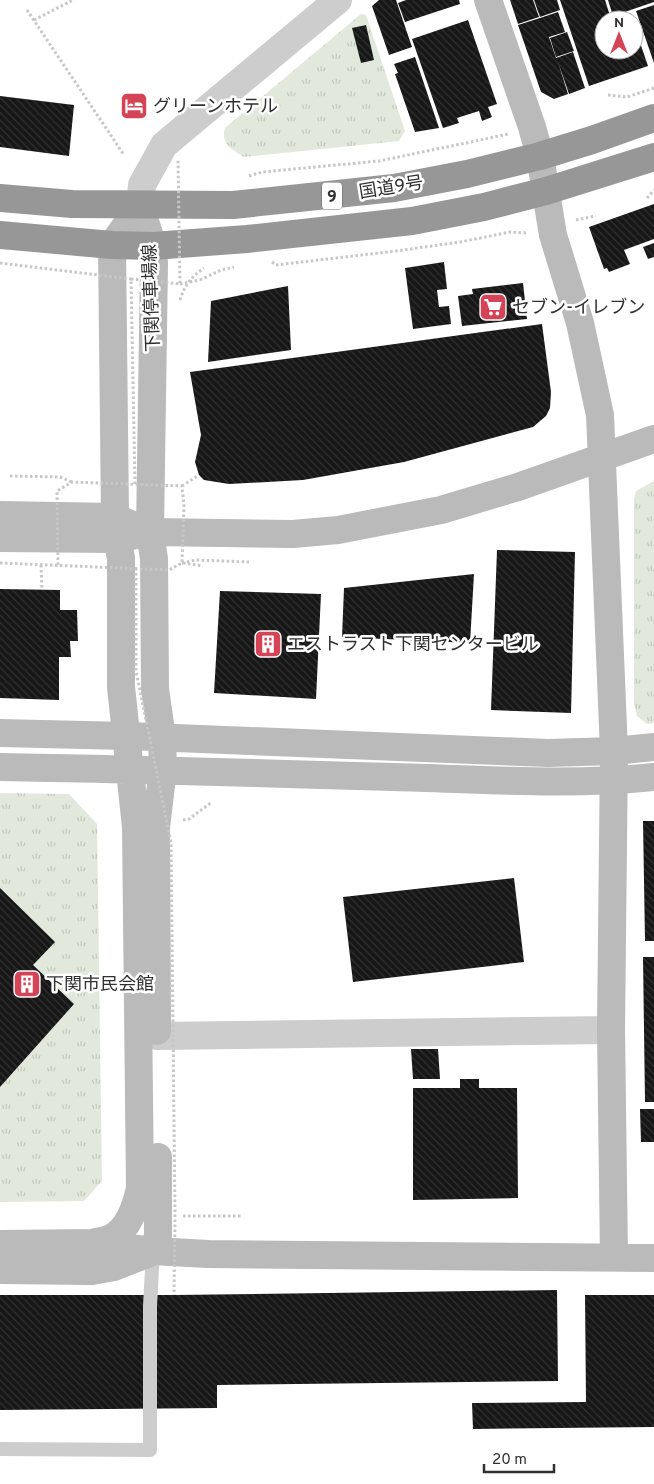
<svg xmlns="http://www.w3.org/2000/svg" width="654" height="1484" font-family="Overpass,'Noto Sans JP',sans-serif">
<defs>
<pattern id="park-tufts" width="24" height="20" patternUnits="userSpaceOnUse" patternTransform="scale(1.25)"><rect width="24" height="20" fill="#e3e8dc"/><path d="M3 7l-1-3M5 7V3M7 7l1-3M15 17l-1-3M17 17v-4M19 17l1-3" fill="none" stroke="#c3c7bd"/></pattern>
<pattern id="building-back-hatch" width="6" height="6" patternUnits="userSpaceOnUse" patternTransform="scale(1.25)"><rect width="6" height="6" fill="#171717"/><path d="M-1 5l2 2M0 0l6 6M5-1l2 2" fill="none" stroke="#303030"/></pattern>
</defs>
<rect width="100%" height="100%" fill="#fff"/>
<path fill="url(#park-tufts)" d="M361 14 366 15 405 131 399 141 244 157C232 150 220 143 225 128Z
M654 481V723L647 724 637 716 634 704V499L636 491Z
M0 793 69 794 97 824 102 1181 84 1201 0 1202Z"/>
<path fill="url(#building-back-hatch)" d="M379 0H396L412 47 389 55 372 6Z
M406 0H459L460 4 405 22 398 3Z
M510 0H533L539 17 518 24Z
M534 0H557L560 10 540 17Z
M560 0H605L611 19 630 13 633 20H604V50H634V25L648 66 589 86Z
M608 0H654V2L613 16Z
M654 5V63L636 11Z
M558 12 565 32 549 37 556 58 573 52 585 88 569 94 558 62 568 94 554 99 541 92 518 25 540 18 541 21 540 18Z
M468 20 497 104 488 107 492 117 482 121 479 111 457 118 459 123 443 128 412 39Z
M366 25 374 60 361 63 352 28Z
M567 32 574 51 556 57 550 38Z
M415 57 439 128 415 132 395 74 398 73 394 64Z
M0 96 74 105 69 156 0 147Z
M654 204V239L624 250 630 264 609 272 607 268 604 269 589 227Z
M654 243V257L648 259 643 247Z
M444 262 447 289 437 290 439 307 449 306 451 324 413 329 405 268Z
M523 283 527 319 462 326 458 296 473 294 472 289Z
M288 286 291 350 208 362 211 301Z
M542 324 551 392 550 408 546 416 533 427 404 462 303 480 229 484 204 480 199 475 195 462 201 435 190 372Z
M497 550 575 552 571 713 491 710Z
M474 574 470 643 342 637 344 588Z
M0 589 60 590V610H77L78 641H70L71 657H59V700L0 698Z
M220 591 321 594 316 699 214 693Z
M643 821H654V941H645Z
M514 878 524 962 353 982 343 897Z
M0 888 55 942 33 965 74 1004 0 1087Z
M643 957H654V1102H645Z
M411 1049H438L440 1079H413Z
M460 1079H479V1088H517L518 1198 413 1200V1088H460Z
M640 1109H654V1142H641Z
M557 1290 558 1381 217 1385V1408L0 1410V1295H174Z
M585 1295H654V1427L473 1429 472 1403 586 1402Z"/>
<g fill="none" stroke-linecap="round" stroke-linejoin="round">
<path stroke="#c7c7c7" stroke-width="3" stroke-dasharray="2.5 2.5" stroke-linecap="butt" d="M27 10 124 155
M34 20 73 0
M608 95 627 97 654 88
M249 176 262 172 379 161 509 134
M647 198 654 190
M576 220 596 216
M272 262 276 265 396 251 460 242 510 232 527 233
M200 280 221 270 234 267
M180 300C184 286 192 276 204 268
M10 476 60 477 72 482
M182 486 199 475
M182 563 196 560 249 562
M183 563 203 566
M41 565 42 590
M183 820 189 819 212 802
M183 1216H242"/>
<path stroke="#cdcdcd" stroke-width="14" d="M0 1449 150 1450V1306L153 1251"/>
<path stroke="#cdcdcd" stroke-width="28" d="M140 206 142 185 164 145 338 0
M157 1036 611 1030"/>
<path stroke="#bababa" stroke-width="28" d="M488 0 532 127 540 156 553 235 580 323 600 415 614 751 611 1030 614 1258
M140 206 153 246 154 264 150 532 154 559 155 689 162 738 163 769 156 827 157 1031
M0 515 115 517 132 525
M0 538 117 539 150 532 293 534 338 530 441 510 518 487 654 439
M0 733 127 736 548 753 614 751 654 747
M0 767C131 769 262 773 393 777 480 779 568 786 654 777
M92 1243C98 1241 104 1241 109 1239 128 1231 136 1207 140 1188L136 827 121 687V558L117 539 115 517 112 245 140 206
M0 1244 92 1243 153 1251 208 1254 654 1258
M153 1251 158 1236V1157
M0 1270 92 1271 114 1267 152 1252"/>
<path stroke="#979797" stroke-width="28" d="M0 198 72 204 233 205 394 188 467 174 540 156 592 140 654 118
M0 235 112 245 153 246 247 239 412 221 484 207 546 191 654 157"/>
<path stroke="#c7c7c7" stroke-width="3" stroke-dasharray="2.5 2.5" stroke-linecap="butt" d="M0 263 131 279
M180 284 200 280
M135 484 131 279 180 284 178 160
M0 563 169 570 182 563 184 506 182 486 72 482 57 491 58 565
M136 568V671L171 843 175 1216 174 1295"/>
</g>
<defs>
<g id="hotel-square" transform="scale(1.4375)"><rect x="-9" y="-9" width="18" height="18" rx="4" fill="#d54356" stroke="#fff"/><path d="M-6-4.5h1.5V1H6V5H4.5V3h-9V5H-6ZM-4 0a1.8 1.8 0 1 1 3.6 0ZM.5 0V-2.5h3Q6-2.5 6 0Z" fill="#fff"/></g>
<g id="supermarket-square" transform="scale(1.4375)"><rect x="-9" y="-9" width="18" height="18" rx="4" fill="#d54356" stroke="#fff"/><path d="M-6-5.5h2.5l.6 2H6L4.5 2H-2.5L-4.4-4H-6ZM-1.5 3.2a1.3 1.3 0 1 0 .1 0ZM3 3.2a1.3 1.3 0 1 0 .1 0Z" fill="#fff"/></g>
<g id="building-square" transform="scale(1.4375)"><rect x="-9" y="-9" width="18" height="18" rx="4" fill="#d54356" stroke="#fff"/><path d="M-4-6H4V6H1V3H-1V6H-4ZM-2.5-4.3h1.7v1.8h-1.7ZM.8-4.3h1.7v1.8H.8ZM-2.5-1h1.7V.8h-1.7ZM.8-1h1.7V.8H.8Z" fill="#fff"/></g>
</defs>
<g fill-rule="evenodd">
<use href="#hotel-square" x="134" y="106"/>
<use href="#supermarket-square" x="493" y="307"/>
<use href="#building-square" x="268" y="644"/>
<use href="#building-square" x="27" y="984"/>
</g>
<g text-anchor="middle" stroke-width="5" stroke-linejoin="round" paint-order="stroke">
<rect fill="#fff" stroke="#6e6e6e" stroke-width="1" x="322" y="182.5" width="20" height="27" rx="4"/>
<g font-size="16" font-weight="bold" fill="#303030">
<text x="332" y="202">9</text>
</g>
<g font-size="18" fill="#303030" stroke="#fff" text-anchor="start">
<text x="153" y="112">グリーンホテル</text>
<text x="512" y="313">セブン-イレブン</text>
<text x="287" y="650">エストラスト下関センタービル</text>
<text x="46" y="990">下関市民会館</text>
</g>
<g font-size="18" fill="#303030" stroke="#fff">
<text transform="translate(391 187) rotate(-9)" y="6">国道9号</text>
<text transform="translate(151 298) rotate(-92)" y="6">下関停車場線</text>
</g>
</g>
<g transform="translate(619 35)"><circle r="24" fill="#ffffff" stroke="#acacac"/>
<path d="M0-4L9 19L0 12L-9 19Z" fill="#d54356"/>
<text y="-8" font-size="14" font-weight="bold" text-anchor="middle" fill="#303030">N</text>
</g>
<path d="M484 1464v8h70v-8" fill="none" stroke="#303030" stroke-width="2.5"/>
<text x="492" y="1464" font-size="15" fill="#303030" stroke="#ffffff" stroke-width="4" paint-order="stroke">20 m</text>
</svg>
